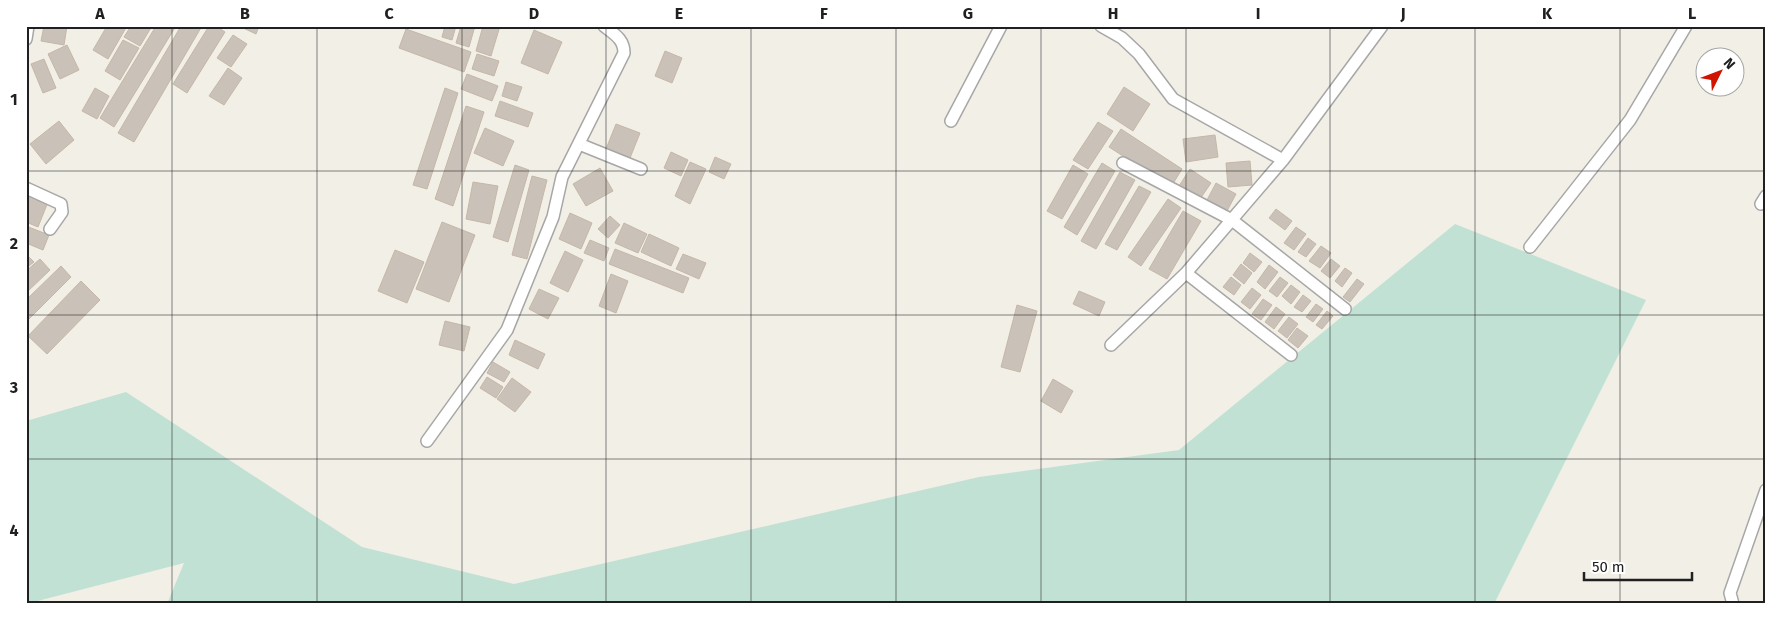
<svg xmlns="http://www.w3.org/2000/svg" width="1792" height="630" font-family="'Fira Sans',sans-serif">
<rect width="100%" height="100%" fill="#f2efe6"/>
<path fill="#c1e1d5" d="M1455 224 1646 300 1494 604H167L184 563 26 604V421L126 392 362 547 514 584 979 477 1179 450Z"/>
<path fill="#cac2b8" stroke="#c5b7a7" d="M44 26H67L64 45 41 41Z
M107 26H127L108 59 93 50Z
M131 26H152L140 46 124 37Z
M156 26H176L114 127 100 118Z
M181 26H202L134 142 118 133Z
M209 26H216L225 32 187 93 173 84Z
M239 26H259L256 34Z
M445 26H456L452 40 442 37Z
M461 26H475L469 47 456 43Z
M483 26H500L491 56 476 51Z
M406 29 471 52 464 72 399 48Z
M534 30 562 42 548 74 521 63Z
M233 35 247 44 231 67 217 58Z
M123 40 139 48 120 80 105 71Z
M67 45 79 70 60 79 48 54Z
M665 51 682 58 672 83 655 76Z
M477 54 499 61 494 76 472 69Z
M44 59 56 88 43 93 31 64Z
M228 68 242 78 224 105 209 96Z
M467 74 498 86 492 101 461 89Z
M506 82 522 87 517 101 502 96Z
M1124 87 1150 104 1133 131 1107 114Z
M95 88 109 96 97 119 82 111Z
M445 88 458 93 427 189 413 185Z
M500 101 533 113 528 127 495 116Z
M466 106 484 112 453 206 435 199Z
M59 121 74 140 46 164 30 144Z
M1098 122 1113 131 1088 169 1073 160Z
M616 124 640 133 630 158 606 149Z
M485 128 514 141 503 166 474 153Z
M1121 129 1182 169 1171 187 1109 147Z
M1215 135 1218 157 1186 162 1183 139Z
M671 152 688 160 681 176 664 168Z
M715 157 731 164 724 179 709 172Z
M1250 161 1252 185 1228 187 1226 163Z
M690 162 706 169 690 204 675 196Z
M1102 163 1115 171 1077 235 1064 227Z
M515 165 529 170 508 242 493 237Z
M1073 165 1088 174 1062 219 1047 211Z
M600 168 613 191 586 206 573 184Z
M1190 169 1211 183 1200 199 1179 186Z
M1120 172 1135 180 1096 249 1081 241Z
M532 176 547 180 527 259 512 255Z
M473 182 498 186 490 224 466 219Z
M1216 183 1236 194 1227 211 1207 200Z
M1139 186 1151 192 1117 250 1105 244Z
M30 195 48 202 38 227 26 222V205Z
M1168 199 1181 208 1141 266 1128 257Z
M1276 209 1292 221 1285 230 1269 218Z
M1183 211 1201 221 1167 279 1149 269Z
M570 213 592 223 581 249 559 239Z
M610 216 620 225 608 238 598 229Z
M442 222 475 235 449 302 416 289Z
M624 223 647 234 638 253 615 243Z
M26 226 49 235 43 250 26 243Z
M1296 227 1306 234 1294 250 1284 243Z
M649 234 679 248 671 266 641 252Z
M1308 238 1316 244 1306 257 1298 252Z
M590 240 609 248 604 261 584 253Z
M1321 246 1331 253 1320 268 1309 261Z
M615 249 689 278 683 293 609 264Z
M395 250 424 262 407 303 378 291Z
M565 251 583 260 568 292 550 283Z
M1250 253 1262 262 1254 272 1243 263Z
M26 254 34 262 26 268Z
M683 254 706 263 699 279 676 269Z
M40 259 50 270 26 293V271Z
M1331 259 1340 266 1330 278 1321 271Z
M1241 264 1252 273 1244 284 1233 275Z
M1269 265 1278 272 1265 289 1257 282Z
M61 266 71 277 26 322V300Z
M1345 268 1352 273 1342 287 1335 281Z
M611 274 628 281 616 313 599 306Z
M1231 277 1241 285 1234 295 1223 287Z
M1280 277 1288 283 1277 297 1269 291Z
M1357 279 1364 284 1350 302 1343 297Z
M81 281 100 300 47 354 28 336Z
M1291 285 1300 292 1291 304 1282 296Z
M1252 288 1261 295 1250 309 1241 302Z
M539 289 559 298 548 319 529 309Z
M1079 291 1105 302 1099 316 1073 304Z
M1303 295 1311 301 1302 312 1294 307Z
M1263 299 1272 305 1261 320 1252 314Z
M1316 304 1323 309 1313 322 1306 317Z
M1017 305 1037 311 1020 372 1001 367Z
M1276 307 1285 314 1274 329 1265 322Z
M1327 311 1333 316 1322 329 1316 325Z
M1289 317 1298 324 1287 338 1278 331Z
M445 321 470 327 464 351 439 345Z
M1297 328 1308 336 1298 348 1288 340Z
M515 340 545 354 538 369 509 355Z
M493 362 510 372 504 382 487 373Z
M487 377 503 387 496 398 480 388Z
M512 378 531 392 515 412 497 399Z
M1053 379 1073 391 1061 413 1041 401Z"/>
<g fill="none" stroke-linecap="round" stroke-linejoin="round">
<g stroke="#a7a7a7" stroke-width="14">
<path id="street" d="M1101 26 1122 38 1139 54 1173 99 1283 160
M26 39 28 26
M951 121 1001 26
M579 144 641 169
M1123 163 1232 220 1345 309
M26 188 61 204 62 212 50 229
M1761 204 1766 196
M1530 247 1630 120 1686 26
M1186 273 1291 355
M1111 345 1186 273 1283 160 1382 26
M427 441 507 330 553 217 562 177 624 53C624 39 614 34 604 26
M1733 604 1730 593 1766 490"/>
</g>
<use href="#street" stroke="#fff" stroke-width="11"/>
</g>
<path fill="none" stroke="#202020" stroke-width="1" stroke-opacity="0.55" d="M172 26V604M317 26V604M462 26V604M606 26V604M751 26V604M896 26V604M1041 26V604M1186 26V604M1330 26V604M1475 26V604M1620 26V604M26 171H1766M26 315H1766M26 459H1766"/>
<rect width="1792" height="630" fill="none" stroke="#ffffff" stroke-width="55"/>
<g transform="translate(1720 72) rotate(48)"><circle r="24" fill="#ffffff" stroke="#a6a6a6"/>
<path d="M0-4L9 19L0 12L-9 19Z" fill="#d01400"/>
<text y="-8" font-size="14" font-weight="bold" text-anchor="middle" fill="#202020">N</text>
</g>
<path d="M1584 572v8h108v-8" fill="none" stroke="#202020" stroke-width="2.5"/>
<text x="1592" y="572" font-size="15" fill="#202020" stroke="#ffffff" stroke-width="4" paint-order="stroke">50 m</text>
<rect x="28" y="28" width="1736" height="574" fill="none" stroke="#202020" stroke-width="2"/>
<g font-size="16" text-anchor="middle" font-weight="bold" fill="#202020">
<text x="100" y="19">A</text>
<text x="245" y="19">B</text>
<text x="389" y="19">C</text>
<text x="534" y="19">D</text>
<text x="679" y="19">E</text>
<text x="824" y="19">F</text>
<text x="968" y="19">G</text>
<text x="1113" y="19">H</text>
<text x="1258" y="19">I</text>
<text x="1403" y="19">J</text>
<text x="1547" y="19">K</text>
<text x="1692" y="19">L</text>
<text x="14" y="105">1</text>
<text x="14" y="249">2</text>
<text x="14" y="393">3</text>
<text x="14" y="536">4</text>
</g>
</svg>
